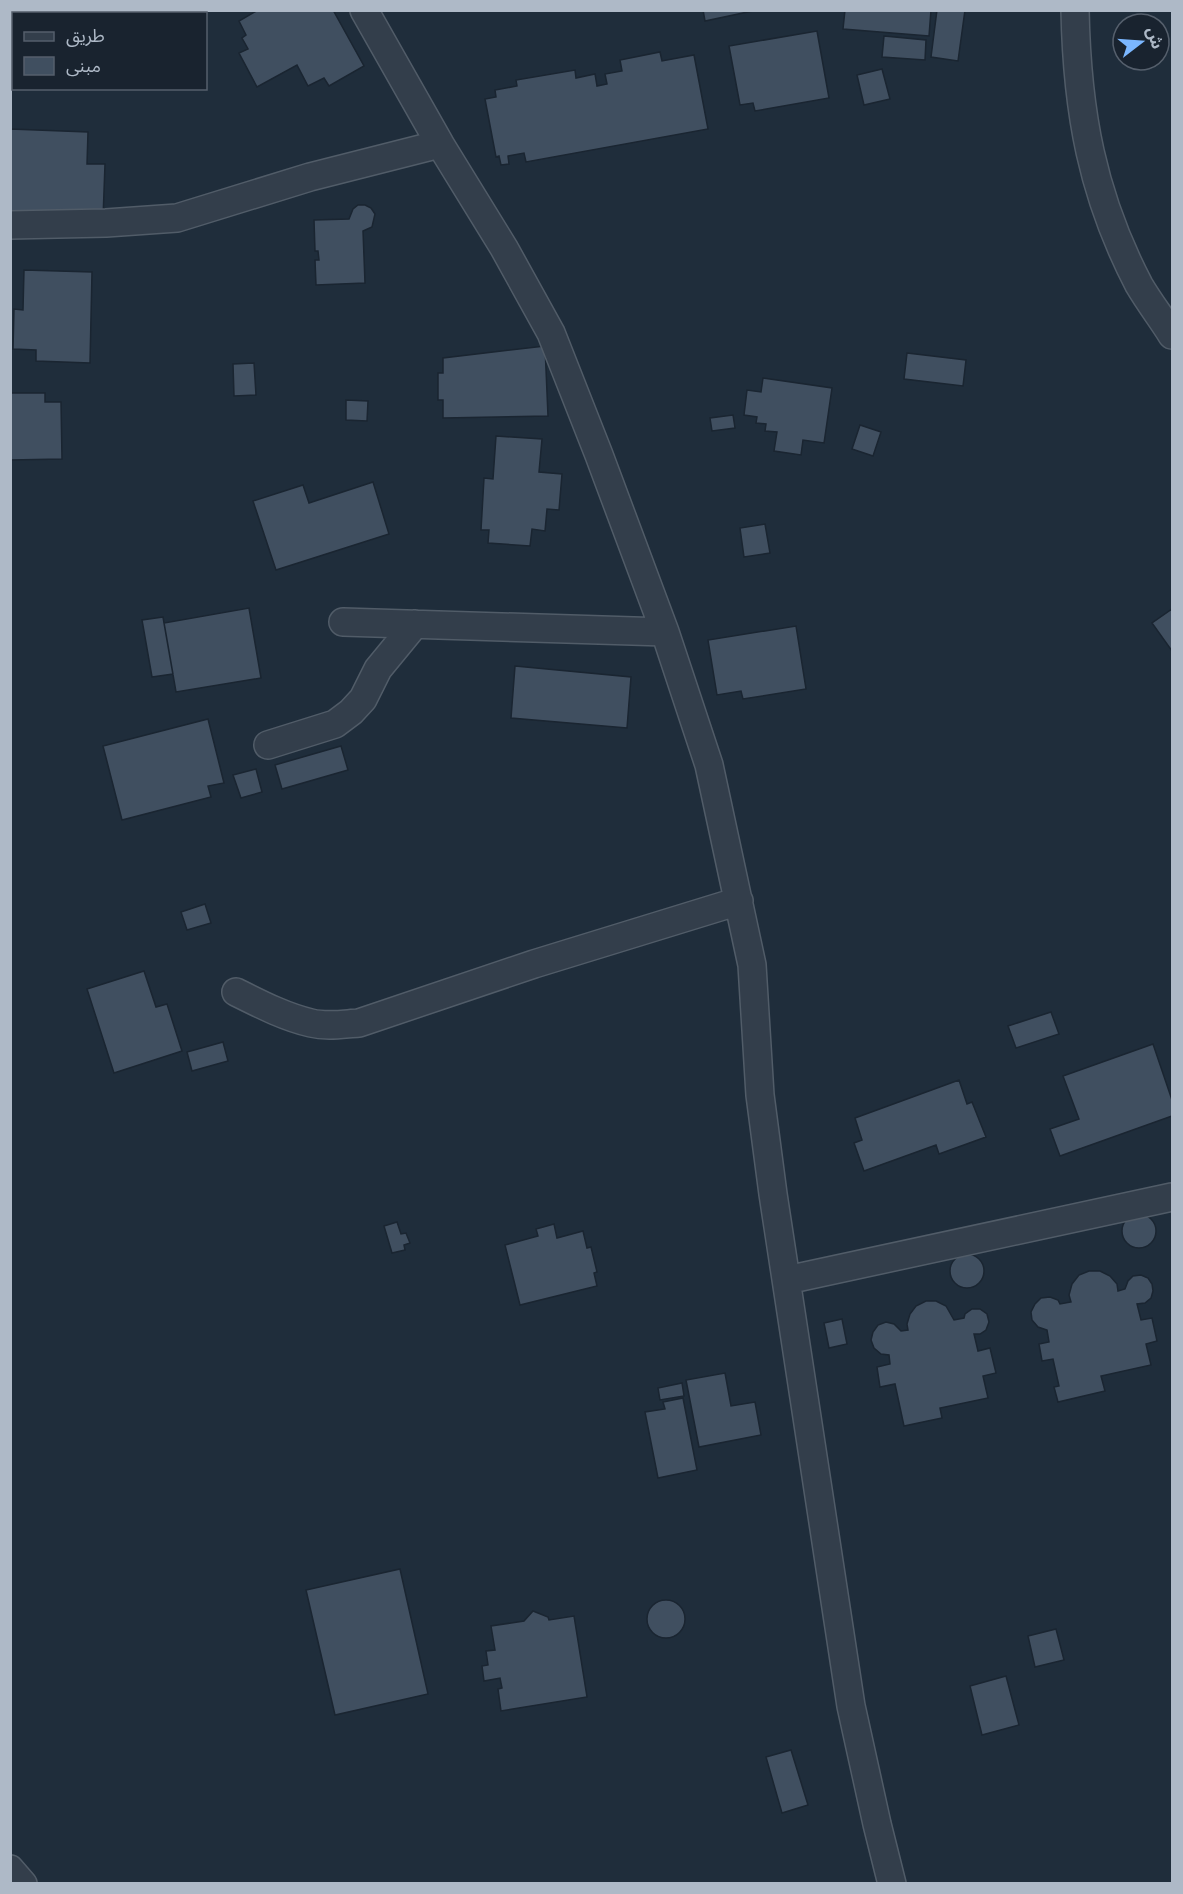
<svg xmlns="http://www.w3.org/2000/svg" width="1183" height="1894" font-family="'Exo 2','Noto Sans Arabic',sans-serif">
<rect width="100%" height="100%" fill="#1f2d3b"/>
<path fill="#404f60" stroke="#1a2531" stroke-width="1.5" d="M153 10H178V14H153Z
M258 10H333L364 66 329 86 324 78 308 86 297 65 257 87 239 53 248 49 242 38 246 35 239 21Z
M703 10H757L705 21Z
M845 10H931L929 36 843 29Z
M937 10H965L958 61 931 57Z
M817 31 829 98 755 111 753 103 740 105 729 46Z
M884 36 926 40 925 60 882 57Z
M660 52 662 61 694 55 708 129 526 162 524 153 508 156 509 164 501 165 499 156 496 157 485 99 496 97 495 90 517 86 516 80 575 70 576 78 595 74 597 86 607 84 605 74 622 71 620 60Z
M882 69 890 99 864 105 857 75Z
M10 129 88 132 87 164H105L103 219 10 216Z
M358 205H365L371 208 375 214 372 227 363 231 365 283 316 285 315 260H319L318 251H315L314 220 349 219 353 209Z
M24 270 92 272 90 363 36 361V350L13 349 14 309 23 310Z
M545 346 548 416 443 418V400H438V373H443V358Z
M907 353 966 360 963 386 904 379Z
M254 363 256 395 234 396 233 364Z
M763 378 832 388 824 443 803 440 801 455 774 451 777 432 765 431 766 424 756 423 757 417 744 415 747 390 761 392Z
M10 393H45V402H61L62 459 10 460Z
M346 400 368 401 367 421 346 420Z
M733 415 735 428 712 431 710 418Z
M860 425 881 432 873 456 852 449Z
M496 436 542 439 539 472 562 474 559 510 547 509 545 531 532 529 530 546 488 543 489 530H481L484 478 493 479Z
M373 482 389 534 276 570 253 501 303 485 309 503Z
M765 524 770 553 744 557 740 528Z
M249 608 261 678 176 692 164 623Z
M1172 609V651L1152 623Z
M163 617 173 674 152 677 142 620Z
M796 626 806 689 743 699 741 691 717 695 708 640Z
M515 666 631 677 627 728 511 718Z
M208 719 224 783 208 786 211 797 122 820 103 746Z
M341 746 348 770 282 789 275 765Z
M256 769 262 792 241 798 233 775Z
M205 904 211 923 187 930 181 912Z
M144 971 156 1007 167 1004 182 1051 114 1073 87 989Z
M1051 1012 1059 1034 1016 1048 1008 1026Z
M223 1042 228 1061 192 1071 187 1052Z
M1153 1044 1172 1100V1116L1060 1156 1050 1129 1079 1119 1063 1076Z
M959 1080 967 1104 972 1102 986 1137 939 1154 936 1145 864 1171 854 1143 862 1140 855 1118Z
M1122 1231a17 17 0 1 1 34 0a17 17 0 1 1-34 0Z
M397 1222 401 1234 406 1233 410 1243 404 1245 405 1250 392 1253 384 1226Z
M554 1224 557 1238 583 1231 587 1248 591 1247 597 1272 594 1273 597 1286 520 1305 505 1245 538 1236 536 1229Z
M950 1271a17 17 0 1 1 34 0a17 17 0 1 1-34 0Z
M1089 1271H1100L1110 1276 1117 1284 1118 1291 1125 1289 1128 1281 1133 1276 1141 1275 1148 1278 1152 1284 1153 1291 1151 1298 1145 1303 1137 1304 1141 1320 1152 1318 1157 1341 1146 1344 1151 1365 1101 1376 1105 1391 1058 1402 1054 1387 1059 1386 1053 1359 1042 1361 1039 1344 1049 1342 1047 1330 1038 1327 1032 1320 1031 1312 1035 1304 1041 1298 1050 1297 1058 1300 1060 1304 1071 1302 1069 1295 1072 1284 1079 1275Z
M926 1301H936L946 1306 954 1320 964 1318 965 1314 972 1309H980L987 1314 989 1322 986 1330 980 1334H974L978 1351 990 1348 996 1373 983 1376 988 1398 940 1408 942 1418 904 1426 895 1384 880 1387 877 1367 890 1364 889 1355 881 1354 874 1348 871 1340 873 1332 878 1325 886 1322 894 1324 901 1331 908 1330 907 1324 910 1314 916 1306Z
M842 1319 847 1344 829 1348 824 1323Z
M725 1373 731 1406 755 1402 761 1435 699 1447 686 1380Z
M682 1383 684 1396 660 1400 658 1388Z
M683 1398 697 1470 658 1478 645 1412 665 1409 663 1402Z
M400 1569 428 1694 335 1715 306 1590Z
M647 1619a19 19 0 1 1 38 0a19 19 0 1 1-38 0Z
M533 1611 548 1617 549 1620 574 1616 587 1697 501 1711 498 1689 502 1688 500 1678 484 1681 482 1666 488 1665 486 1651 495 1650 491 1626 524 1621Z
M1056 1629 1064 1660 1035 1667 1028 1636Z
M1006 1676 1019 1725 982 1735 970 1686Z
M791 1750 808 1805 782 1813 766 1757Z"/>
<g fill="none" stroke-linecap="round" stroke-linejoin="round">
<g stroke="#515c68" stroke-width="30">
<path id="street" d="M364 10 440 144 504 248 551 333 599 455 665 632 709 765 752 965 760 1095 773 1194 851 1706 877 1824 892 1884
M1075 10C1077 112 1092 195 1139 285 1149 302 1162 319 1172 335
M10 225 106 223 177 218 310 177 440 144
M343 622 665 632
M268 745 335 724 351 712 363 699 378 669 415 624
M236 992C260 1004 285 1017 311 1023 327 1027 343 1024 359 1023L534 964 739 901
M787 1280 1172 1197
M10 1869 23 1884"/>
</g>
<use href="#street" stroke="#333e4b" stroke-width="27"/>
</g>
<rect width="1183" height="1894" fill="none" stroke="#aeb9c7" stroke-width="24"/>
<rect x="12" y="12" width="195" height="78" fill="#19232f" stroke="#555f6c" stroke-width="1.5"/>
<rect x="24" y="32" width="30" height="9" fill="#333e4b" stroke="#555f6c" stroke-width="1.5"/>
<text x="66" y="42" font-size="18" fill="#aeb9c7">طريق</text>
<rect x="24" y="57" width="30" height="18" fill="#404f60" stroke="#555f6c" stroke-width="1.5"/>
<text x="66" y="72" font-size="18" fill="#aeb9c7">مبنى</text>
<g transform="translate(1141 42) rotate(73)"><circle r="28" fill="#19232f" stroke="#555f6c" stroke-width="1.5"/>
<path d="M0-4.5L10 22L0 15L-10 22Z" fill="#7bb7ff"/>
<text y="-9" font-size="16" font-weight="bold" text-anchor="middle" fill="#aeb9c7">ش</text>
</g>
</svg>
